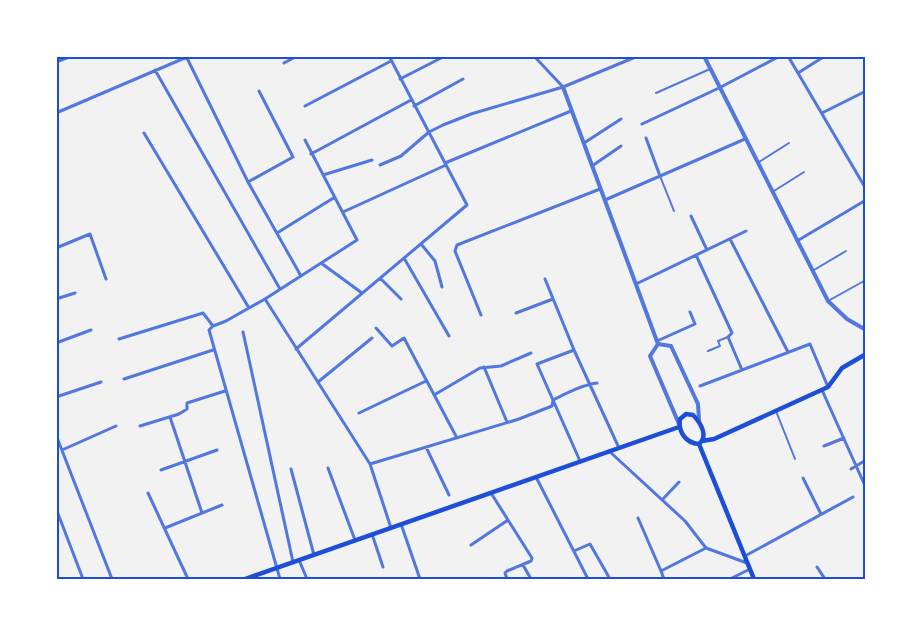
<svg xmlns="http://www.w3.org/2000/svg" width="922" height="635" font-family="Figtree,sans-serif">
<rect width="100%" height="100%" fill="#f2f2f2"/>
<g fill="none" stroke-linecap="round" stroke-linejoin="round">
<path stroke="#5277de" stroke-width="2" d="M656 93 710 69
M759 162 789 143
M660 176 674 211
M774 191 804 172
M814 270 846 251
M828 301 864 281
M708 351 720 346 718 341 728 337
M776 411 795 459"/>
<path stroke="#5277de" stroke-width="3" d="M186 56 248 182 301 276
M534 56 563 87
M788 56 866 189
M56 62 72 56
M284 63 297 56
M155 70 280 289
M798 73 825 56
M400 79 445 56
M305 106 391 61
M414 106 463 79
M56 113 187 57
M822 113 866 91
M642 124 719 88 780 56
M144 133 249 308
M646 138 660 176
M584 143 621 119
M311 154 411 100
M445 163 571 111
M380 165 401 156 429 132 443 125 471 114 563 87 638 56
M592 166 621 146
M323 175 372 160
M248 182 293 157 259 91
M605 200 745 139
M343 212 446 165
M691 216 707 250
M277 233 335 197
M730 239 788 352
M797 241 866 200
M421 244 435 261 442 287
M56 248 90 234 106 279
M696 255 732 333 728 337 742 370
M404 258 449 336
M321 263 362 293
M380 278 401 299
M545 279 574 350 619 448
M636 284 746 231
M56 299 75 293
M265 299 370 464 391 528
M516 313 553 299
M481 315 455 251 457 245 600 189
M376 328 392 346 404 338 457 438
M243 332 293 562
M119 339 203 313 213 326
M657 341 695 324 690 312
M56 343 91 330
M296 349 467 205 389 56
M574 350 537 364 580 461
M484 367 507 422
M124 379 213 350
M318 382 372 338
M700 386 810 344 828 387
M822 390 866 488
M434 395 480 368 501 366 531 353
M56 397 101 382
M359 413 426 381
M170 417 202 513
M140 426 179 414 187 409V403L225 391
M56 435 112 579
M824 446 844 438
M426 447 449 495
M62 450 116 426
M609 451 685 521 706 548 747 563
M370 464 519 419 552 406 553 400C567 393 582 385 597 383
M328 468 355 540
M291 469 314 555
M851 469 866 460
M161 470 217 450
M536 477 588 579
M803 478 821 514
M148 493 188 579
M491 493 532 558 531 561 507 571 505 573 507 579
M662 500 679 482
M57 511 83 579
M638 518 661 571
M401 524 420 579
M165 528 222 505
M372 534 383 567
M471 545 508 520
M574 551 590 544 610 579
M745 556 853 497
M299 560 307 579
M523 565 531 579
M817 567 825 579
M280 579 209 330 213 326 226 321 265 299 357 240 305 140
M664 579 661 571 706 548
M730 579 750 569"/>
<path stroke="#5277de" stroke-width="4" d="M704 56 828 301 847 319 866 330
M563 87 658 344
M679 424 650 356 658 344 671 346 698 404 699 420"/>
<path stroke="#1d4ed8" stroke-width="4.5" d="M686 414 693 415C700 422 709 436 699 444 685 443 678 431 680 419Z
M702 441 714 439 828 387 842 368 866 354
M699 444 754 579
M245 579 679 427"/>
</g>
<rect width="922" height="635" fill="none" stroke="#ffffff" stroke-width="115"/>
<rect x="58" y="58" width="806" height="520" fill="none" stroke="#1d4ed8" stroke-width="2"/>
</svg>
